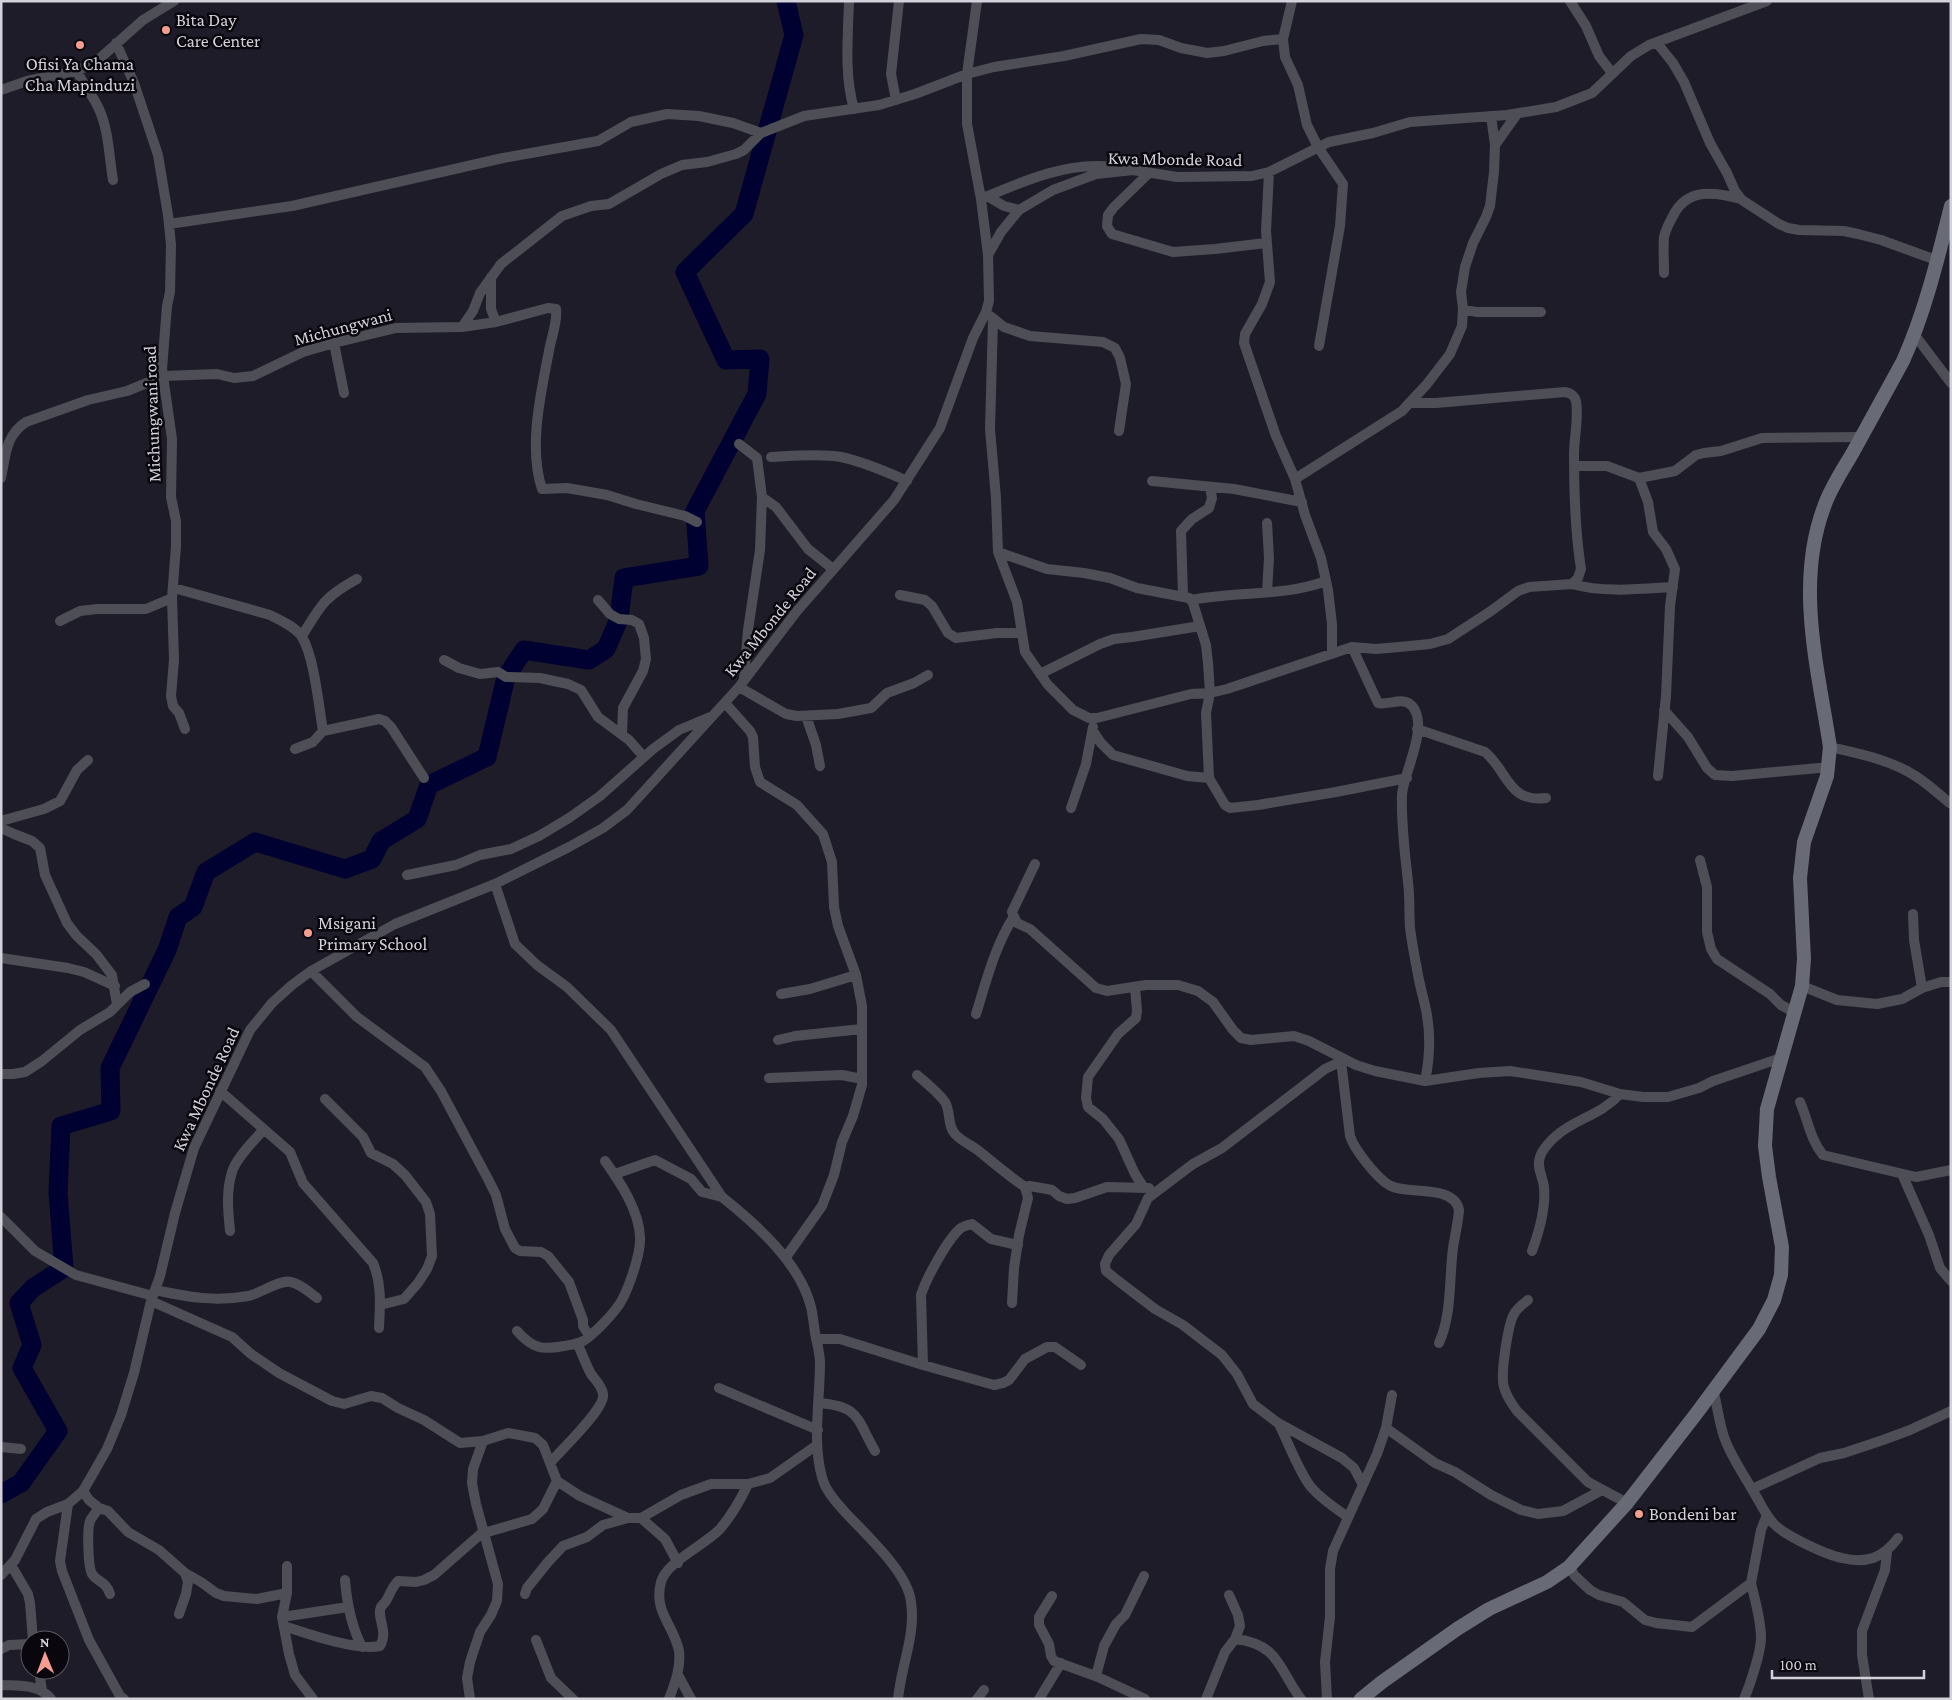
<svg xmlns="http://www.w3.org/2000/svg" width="1952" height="1700" font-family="'Crimson Pro',serif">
<rect width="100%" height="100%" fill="#1f1c29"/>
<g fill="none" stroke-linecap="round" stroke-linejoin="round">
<path stroke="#000031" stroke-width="19" d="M1 1494 21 1483 58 1431 22 1368 32 1345 19 1303 33 1288 64 1268 58 1193 61 1126 111 1111 110 1068 167 950 178 917 193 907 206 872 255 842 345 869 372 859 381 841 417 819 429 785 487 757 506 677 524 650 589 660 606 649 619 619 624 578 699 566 695 511 757 394 760 359 726 360 685 272 744 214 794 35 786 1"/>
<path stroke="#4e4f56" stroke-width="10" d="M849 1C848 36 844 75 854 109
M1292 1 1283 39 1285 57 1298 85 1307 125 1318 147 1343 184 1340 226 1319 346
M1570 1 1586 26 1599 56 1612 73
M116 43 134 83 158 155 168 215 171 245 170 292 167 306 162 369 172 439 171 497 176 521V546L172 598 174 660 171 696 173 706 179 713 185 729
M1657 43 1673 63 1684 82 1710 143 1727 173 1735 191 1742 200 1779 224 1788 228 1799 230 1844 231 1858 234 1881 240 1936 260
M77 71C83 85 93 95 99 109 109 131 109 157 113 180
M1 90 27 81 77 71 98 60 143 20 174 1
M896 100 891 74 899 1
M1495 145 1517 114
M1269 172 1266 231 1270 282 1262 304 1245 334 1244 343 1276 436 1295 479 1305 515 1321 558 1328 590 1332 624V654
M1149 173 1114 207 1108 215 1107 226 1112 234 1173 252 1215 249 1266 243
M987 196 1004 206 1019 210
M981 199C1021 182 1068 161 1112 167
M169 224 292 206 503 158 598 141 631 122 667 114 699 116 733 123 761 133 804 116 879 105 915 94 967 74 994 67 1064 56 1141 39 1159 40 1181 48 1207 53 1224 51 1263 41 1283 39
M988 255 1001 232 1019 210 1053 190 1096 174 1133 170 1177 177 1252 176 1269 172 1329 142 1373 133 1410 122 1507 115 1556 107 1592 93 1631 56 1649 45 1767 1
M1664 273C1664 261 1663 249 1664 237 1666 229 1669 223 1673 216 1687 187 1716 192 1741 199
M491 277V309L496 322
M1463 309 1476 312H1541
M990 316 1004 327 1030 336 1103 342 1115 348 1120 358 1126 384 1119 431
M993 320 990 429 996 498 998 552 1017 602 1025 652 1048 685 1073 710 1089 718H1097L1191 694 1210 693 1227 689 1352 647 1376 649 1399 647 1430 644 1448 639 1491 611 1518 591 1529 587 1572 584 1578 578 1581 569C1575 531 1574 493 1574 454 1574 437 1579 418 1576 401 1574 395 1571 393 1565 392L1436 403H1409
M462 327 496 322 548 308 556 309C558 321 551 338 549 351 541 393 528 447 542 489L567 488 607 495 636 504 685 516 697 522
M1914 334 1951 383
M334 343 344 393
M739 444 757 458 762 497 760 550 748 630 744 679
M771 457C792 456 820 453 841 457 864 462 885 471 907 481
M1574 466H1607L1639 478 1675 471 1696 455 1704 453 1721 451 1762 438 1861 437
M1 478C6 455 5 436 26 422L88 400 127 391 164 376 217 374 234 378 253 376 303 352 334 343 396 328 462 327 473 311 480 293 501 264 562 216 591 206 609 204 661 174 682 165 707 162 736 154 744 150 761 133
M1639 478 1648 502 1653 532 1666 549 1675 569 1670 606 1666 696 1658 776
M1295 479 1402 411 1427 384 1450 354 1462 326 1463 309 1461 292 1465 267 1473 243 1486 217 1490 206 1494 172 1495 145 1491 116
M1152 481 1234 489 1302 502
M762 497 776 507 808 549 833 569
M1267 523 1269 558 1267 592
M998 552 1047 569 1084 573 1110 578 1137 588 1189 598 1193 603 1206 645 1208 663 1210 693 1206 713 1209 778 1225 805 1230 808 1258 805 1336 792 1407 778
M1572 584C1604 593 1640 589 1673 587
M174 588 270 615C280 620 296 627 302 637 314 656 319 707 323 731L313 742 295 749
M900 595 925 600 932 606 948 633 956 638 997 633H1020
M1183 596 1181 531 1192 519 1209 508 1212 498 1210 487
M598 600 610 614 619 619 632 620 639 624 644 638 646 659 643 671 623 708 622 734
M1191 600C1236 591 1283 597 1326 581
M60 621 80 611 97 609H146L172 598
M302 636C321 605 324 597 357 579
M1352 647 1378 703C1389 706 1404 695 1413 707 1429 728 1403 774 1402 795 1401 825 1405 853 1408 882 1410 897 1409 913 1410 928 1412 942 1414 955 1417 969 1419 983 1423 996 1426 1010 1431 1034 1430 1057 1425 1081
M444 660 459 668 480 674 498 672 506 677 540 678 568 684 581 690 598 717 629 740 644 757
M1040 674 1100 644 1114 639 1132 637 1200 626
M739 687 786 714 797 716 838 714 871 708 887 693 914 683 928 675
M725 703 750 731 753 737 755 767 760 782 797 805 823 834 832 862 834 907 838 926 856 975 862 1006V1085L853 1116 842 1142 834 1175 822 1206 786 1257
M1664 710 1688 737 1707 768 1715 775 1732 776 1830 767
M806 716 816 745 820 766
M1417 729 1485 752C1508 771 1508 803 1546 798
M323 731 379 719 385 721 391 727 424 778
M1093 731 1101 743 1113 755 1187 776 1209 778
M1830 747C1860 754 1892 760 1917 777 1929 785 1940 795 1951 804
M1071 808 1086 764 1093 727
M1 821 44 809 60 801 77 770 88 760
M1 828 14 834 32 841 40 848 45 875 67 923 76 935 96 954 112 975 117 1005
M1700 860 1707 887V932L1711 949 1717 959 1770 994 1781 1005 1794 1012
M1035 864 1012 912 1017 923 1030 929 1096 988 1107 991 1146 985H1178L1198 991 1213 1002 1233 1030 1241 1038 1251 1040 1294 1036 1309 1041 1356 1065 1375 1071 1425 1081 1479 1073 1510 1071 1581 1082 1620 1094 1643 1097H1668L1699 1088 1713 1081 1781 1058
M407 875 456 865 480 855 511 849 539 836 569 818 600 796 653 749 679 730 710 717
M495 884 515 944 537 965 567 987 611 1030 722 1197C756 1224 800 1263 811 1307 813 1316 814 1325 815 1333 817 1343 820 1354 820 1363 820 1399 812 1442 822 1477 825 1490 836 1502 844 1511 865 1534 908 1572 911 1602 916 1635 901 1666 898 1699
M1913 914 1914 940 1922 988
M1 958 68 968 84 972 115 986
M311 971 357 1017 425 1067 441 1091 488 1179 496 1195 505 1229 515 1248 520 1251 541 1252 548 1256 569 1282 583 1320V1326L589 1336
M1802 986 1837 1000 1877 1004 1902 999 1922 988 1941 982H1951
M1135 987 1137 1011 1136 1018 1118 1034 1088 1077 1086 1098 1088 1107 1103 1119 1119 1139 1135 1174 1144 1188
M781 994 810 989 856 975
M976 1014C986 982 995 946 1013 918
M778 1040 795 1036 862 1029
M1344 1060 1325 1069 1222 1148 1193 1164 1148 1198 1136 1224 1109 1255 1105 1264 1106 1271 1117 1280 1155 1309 1183 1325 1222 1355 1237 1374 1253 1404 1278 1423 1342 1458 1354 1468 1363 1485
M1341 1061 1350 1136C1354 1149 1378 1180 1391 1186 1408 1195 1454 1184 1459 1210 1458 1223 1455 1235 1453 1248 1449 1280 1452 1314 1439 1343
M1 1074H13L25 1072 42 1061 80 1030 110 1012 130 992 145 984
M917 1075C926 1083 938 1092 945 1102 951 1112 947 1125 955 1134 962 1142 972 1145 980 1152 995 1164 1009 1176 1025 1187L1028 1198 1019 1235 1014 1268 1012 1303
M769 1078 842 1075 862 1079
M220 1091 290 1152 303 1183 373 1263C382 1284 380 1306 379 1328
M325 1099 363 1137 371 1153 393 1164 405 1175 426 1202 430 1214 432 1256 427 1269 418 1283 404 1299 380 1305
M1800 1102C1808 1120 1810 1139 1823 1155L1916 1177 1951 1170
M615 1174 655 1160 691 1179 702 1192 722 1197
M1902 1174 1929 1235 1940 1268 1951 1281
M1025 1187 1030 1186 1052 1190 1059 1196 1067 1199 1075 1198 1107 1187 1149 1188
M1 1217 35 1251 76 1275 153 1296
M230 1231C228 1211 226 1191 232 1172 236 1158 254 1141 263 1130
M1532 1251C1539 1232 1546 1208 1544 1187 1543 1177 1536 1167 1540 1157 1542 1150 1550 1141 1556 1136 1576 1118 1600 1116 1620 1094
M155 1290C188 1297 214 1302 248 1296 260 1294 280 1279 291 1282 301 1284 310 1293 317 1298
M1528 1300C1523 1304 1517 1308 1514 1314 1508 1324 1500 1376 1504 1387 1506 1396 1512 1404 1517 1411L1588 1482 1627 1503
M151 1301 232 1337 251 1354 279 1373 332 1401 344 1404 371 1396 382 1398 398 1408 424 1420 460 1443 483 1441 508 1433 535 1438 543 1445 557 1481 580 1496 628 1518H641L681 1495 711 1484H748L770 1478 817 1445
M517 1331C533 1349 542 1350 564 1346 570 1345 578 1344 583 1341 593 1335 609 1318 616 1309 627 1296 641 1254 640 1237 639 1210 620 1182 605 1161
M816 1339H840L923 1365 994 1385 1003 1383 1009 1380 1025 1359 1047 1347H1055L1081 1365
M923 1365 921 1295C926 1279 948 1238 961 1228 964 1226 968 1225 972 1224L991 1239 1018 1245
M719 1388 818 1430
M1713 1389C1717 1404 1719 1422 1724 1437 1731 1457 1743 1473 1753 1491 1760 1502 1765 1515 1774 1524 1784 1535 1826 1555 1842 1558 1867 1564 1883 1558 1898 1538
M818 1403C860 1406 856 1418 875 1451
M1279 1424C1288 1442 1299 1472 1311 1487 1321 1499 1335 1508 1348 1517
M1386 1428 1435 1463 1455 1472 1491 1495 1521 1510 1538 1514 1563 1511 1602 1490
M1 1447 21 1449
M550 1463C561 1450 606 1408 603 1394 602 1386 596 1381 591 1374 586 1365 582 1353 577 1343
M1752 1489 1820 1458 1844 1453 1883 1440 1910 1430 1951 1411
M83 1491 89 1500 99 1508 108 1511 128 1532 159 1550 185 1573 188 1582 186 1594 179 1614
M68 1504 60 1561 62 1571 89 1640 120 1696 124 1699
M99 1508C96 1512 92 1517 90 1521 87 1529 88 1567 92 1574 97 1582 106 1581 110 1594
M641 1518 665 1539 678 1563
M484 1533 532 1519 543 1509 557 1481
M11 1565 28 1594 30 1603 33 1640
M287 1566V1593L282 1617 289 1654 295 1675 313 1699
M1569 1567 1575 1576 1590 1590 1599 1595 1623 1602 1645 1620 1656 1623 1692 1627 1751 1583 1761 1530 1767 1515
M185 1573 201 1582 216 1593 224 1596 257 1599 287 1593
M1 1575 15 1560 36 1519 47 1512 68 1504 83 1491 107 1449 121 1415 134 1373 151 1301 160 1276 175 1213 194 1148 250 1030 272 1003 292 985 311 971 395 924 495 884 569 847 603 828 627 810 739 687 797 611 894 500 940 428 973 338 986 312 989 301 988 255 981 199 967 124V74L977 1
M345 1580C347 1604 351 1626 362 1647
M525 1594 527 1588 548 1562 563 1546 587 1537 603 1525 628 1518
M1052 1596 1039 1617V1625L1049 1644 1051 1656 1054 1661 1098 1677 1145 1699
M282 1617 348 1607
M284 1626C309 1634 355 1651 380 1646 389 1630 376 1618 381 1607 382 1605 384 1604 386 1601 390 1594 392 1587 398 1581L416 1582 424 1580 434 1575 483 1532
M1235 1639C1279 1644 1278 1668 1301 1699
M536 1640 551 1678 573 1699
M1 1649 9 1645 30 1644
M39 1670 42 1691
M678 1675 691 1699
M1096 1676 1104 1646 1116 1624 1125 1615 1144 1576
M1 1685C18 1686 40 1684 51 1699
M470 1699 467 1678 470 1662 480 1632 491 1615 497 1601 498 1584 476 1504 472 1483 473 1469 483 1441
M669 1699C675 1683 681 1668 679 1651 674 1625 653 1612 661 1582 666 1562 705 1545 720 1529 732 1515 740 1501 748 1484
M977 1699 984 1690
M1039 1699 1061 1663
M1206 1699 1225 1652 1235 1639 1240 1626 1238 1615 1229 1595
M1327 1699 1325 1662 1330 1617V1569L1333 1551 1377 1454 1386 1428 1392 1395
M1744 1699C1750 1685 1761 1652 1761 1638 1761 1619 1755 1601 1751 1583
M1869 1699 1862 1655V1631L1885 1570 1887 1552"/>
<path stroke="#686a75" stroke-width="14" d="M1361 1699 1382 1682 1457 1629 1489 1609 1547 1582 1569 1567 1627 1503 1696 1414 1759 1329 1774 1300 1781 1275 1782 1247 1769 1177 1765 1146 1767 1109 1802 986 1804 959 1800 878 1804 842 1827 776 1830 747C1818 669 1795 584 1824 507 1830 489 1842 471 1852 454 1869 423 1886 392 1903 361 1925 312 1938 258 1951 206"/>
</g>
<g fill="#f59d90" stroke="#09070d" stroke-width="2">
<circle cx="166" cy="30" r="5"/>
<circle cx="80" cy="45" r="5"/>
<circle cx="308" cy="933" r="5"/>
<circle cx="1639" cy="1514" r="5"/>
</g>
<g text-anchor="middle" stroke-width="5" stroke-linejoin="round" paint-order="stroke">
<g font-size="18" fill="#d3d1da" stroke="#09070d" text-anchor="start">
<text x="176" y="26">Bita Day<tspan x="176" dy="21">Care Center</tspan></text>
<text x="80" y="70" text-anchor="middle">Ofisi Ya Chama<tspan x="80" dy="21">Cha Mapinduzi</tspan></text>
<text x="318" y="929">Msigani<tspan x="318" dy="21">Primary School</tspan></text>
<text x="1649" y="1520">Bondeni bar</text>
</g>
<g font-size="18" fill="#d3d1da" stroke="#09070d">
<text transform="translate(1175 159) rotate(1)" y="6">Kwa Mbonde Road</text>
<text transform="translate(343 327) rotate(-15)" y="6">Michungwani</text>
<text transform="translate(152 414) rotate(-92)" y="6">Michungwani road</text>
<text transform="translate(770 622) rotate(-51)" y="6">Kwa Mbonde Road</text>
<text transform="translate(206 1089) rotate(-65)" y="6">Kwa Mbonde Road</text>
</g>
</g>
<rect width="1952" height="1700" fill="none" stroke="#d3d1da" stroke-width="5"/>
<g transform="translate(45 1655) rotate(359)"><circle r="24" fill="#09070d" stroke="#5a585f"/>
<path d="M0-4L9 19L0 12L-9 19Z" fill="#f59d90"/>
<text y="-8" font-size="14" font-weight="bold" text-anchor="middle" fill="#d3d1da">N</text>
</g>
<path d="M1772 1670v8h152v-8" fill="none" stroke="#d3d1da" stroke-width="2.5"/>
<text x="1780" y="1670" font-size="15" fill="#d3d1da" stroke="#09070d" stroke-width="4" paint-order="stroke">100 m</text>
</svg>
